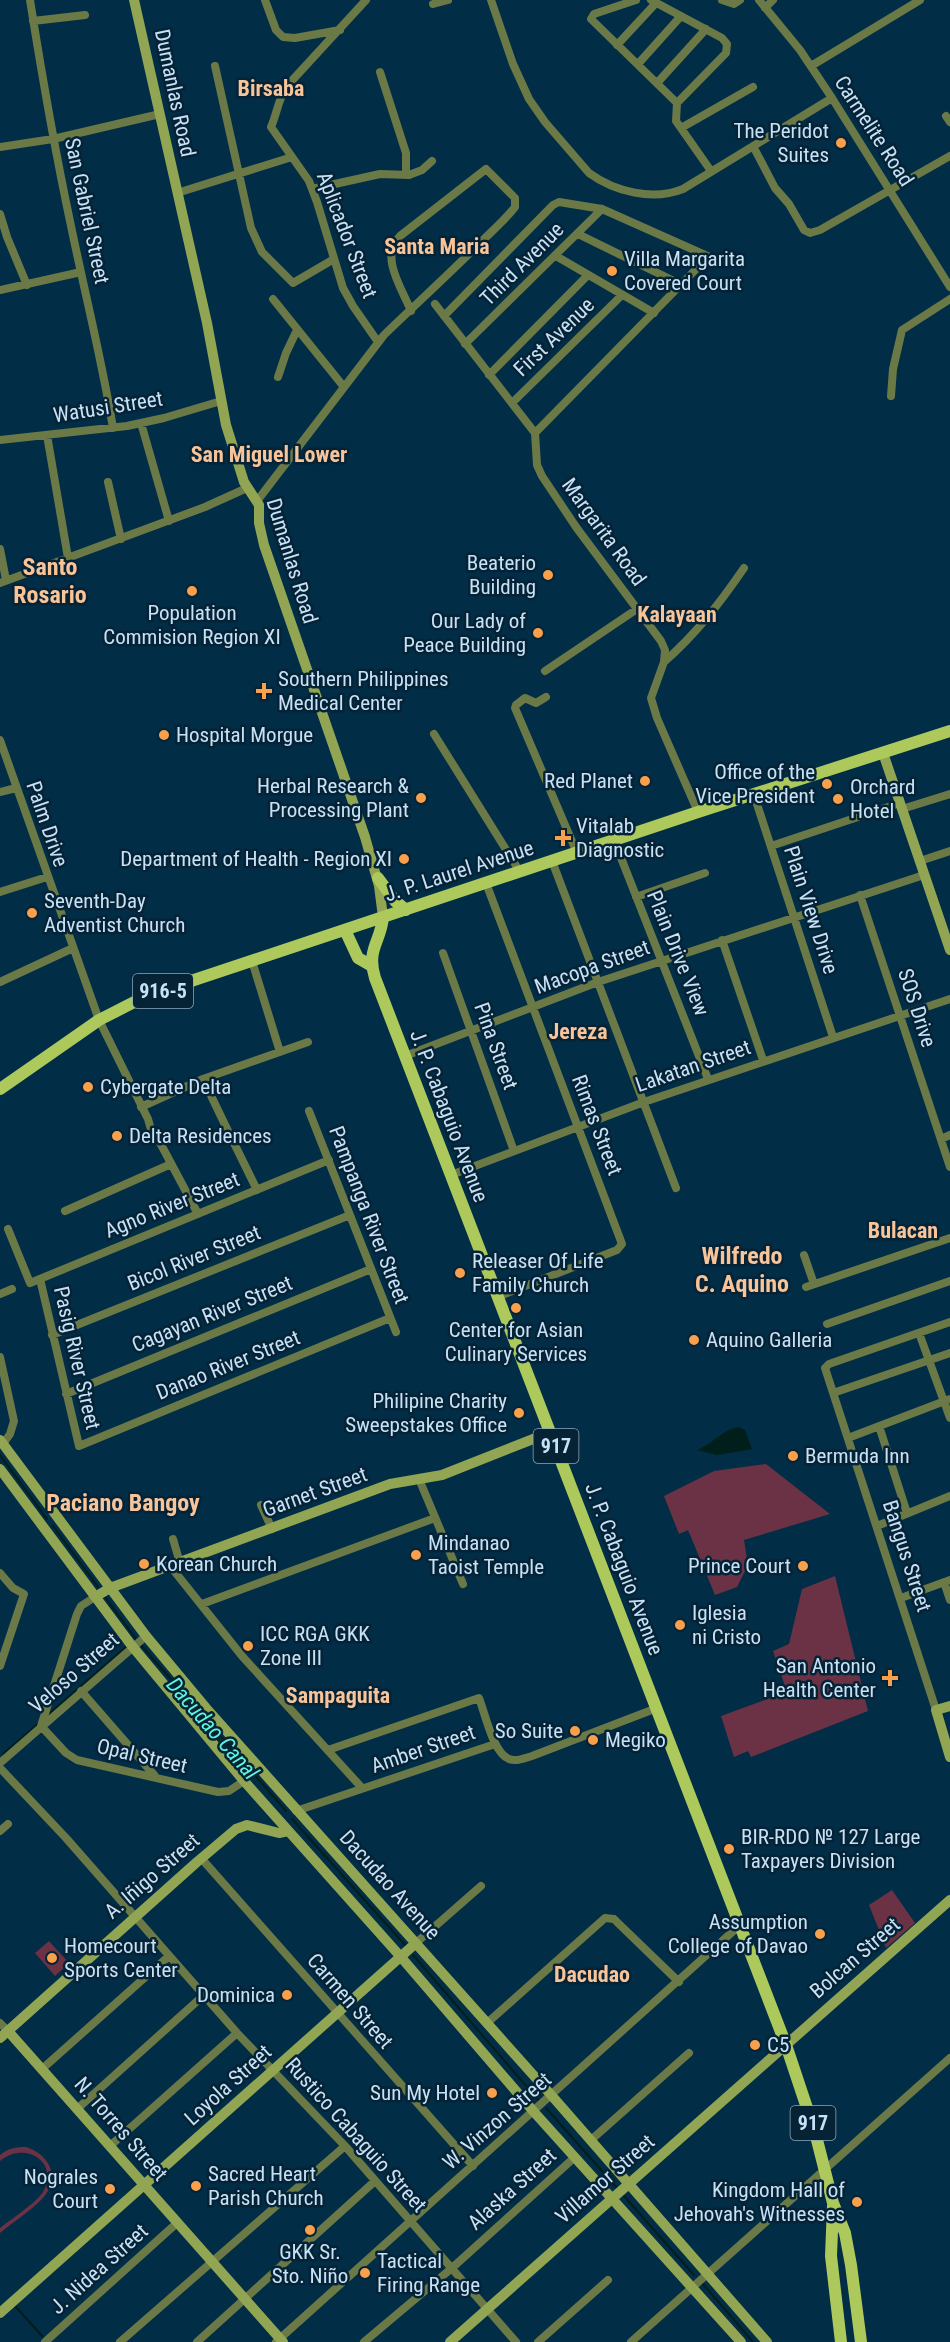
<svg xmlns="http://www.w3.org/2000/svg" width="950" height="2342" font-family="'Roboto Condensed',sans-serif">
<rect width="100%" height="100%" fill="#012d47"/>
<path fill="#6b3245" d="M766 1464 830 1514 744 1540 748 1565 737 1587 715 1595 688 1530 679 1534 664 1496 714 1471Z
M835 1576 868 1711 751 1757 748 1751 734 1757 721 1716 787 1692 773 1651 789 1644 802 1589Z
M892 1890 915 1923 886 1948 869 1905Z
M49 1941 69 1963 55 1976 35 1953Z
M26 2147C46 2153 61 2174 46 2194 37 2207 13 2222 0 2233V2228C11 2219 36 2203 43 2192 60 2162 25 2140 0 2161V2155C8 2148 16 2147 26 2147Z"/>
<path fill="#001f1a" d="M739 1427 745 1430 752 1449 717 1455 697 1450C713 1444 721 1430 739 1427Z"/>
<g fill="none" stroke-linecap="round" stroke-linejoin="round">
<path stroke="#001f1a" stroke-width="2" d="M0 1455 47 1519
M53 1526 98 1587
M105 1597 136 1639
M141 1645 286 1811
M49 1714 127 1646
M3 1754 39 1723
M292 1819 405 1945
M413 1955 540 2102
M546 2108 618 2189
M623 2195 694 2275
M702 2283 753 2342
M15 2306 43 2337"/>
<path stroke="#6b7947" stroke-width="8" d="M30 0C42 76 55 151 71 226 85 294 102 360 113 428
M265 0 276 30 283 37 295 38 340 30
M366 0 287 86C278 99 277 114 271 127L309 181 317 202 343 288 353 306 378 342
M491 0 513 64 529 99 545 122 589 173C615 192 653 201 683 189L832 98
M636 0 594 14 591 19 677 103 676 121 711 171
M651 0 722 38 727 44 726 53 677 103
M722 0 734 4 740 0
M759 0 800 50 832 98 950 287
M433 4 448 0
M765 8 773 0
M33 21 85 15
M617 45 656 3
M638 64 681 16
M215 66 251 228 262 252 293 283 334 259
M811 66 920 0
M380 72 406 153V175
M658 82 706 29
M946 116 950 122
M681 128 753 87
M753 146 775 188 789 204 804 230 810 233 820 230 950 156
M0 147 53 139 160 114
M312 189 380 174 409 175 422 170 432 161
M177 193 292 157
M0 214 7 237 27 285
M578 234 682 285
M556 256 654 313
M0 290 81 272
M273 299 344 387
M435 304 535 433
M444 316 553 205 559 202 602 209 721 262
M465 344 602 209
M489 375 588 275
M278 377 286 353 297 330
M891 396 893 369 902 330 950 299
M512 403 622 295
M141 423 169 521
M535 433 537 465 542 476 576 527 661 641 665 650 664 662 651 698 657 718 698 812
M535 433 708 257
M47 435 68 558
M0 440 127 426 164 418 221 401
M108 482 121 539
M257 501 384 335C415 305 448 275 479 244 491 232 505 220 515 207V198L486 169 400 236C379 257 402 288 411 311
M0 549 6 580
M0 583 205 507 247 488
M664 662C696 634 720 603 744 568
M545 671 637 609
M546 697 536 703 525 698 516 705 515 708 577 853
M434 734 520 872
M0 740 99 1020 148 1119 152 1133 157 1137 198 1214
M0 792 16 788
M754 795 833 1037
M902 809 950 794
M614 840 708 1079
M771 846 900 803
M552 861 676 1188
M920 861 950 851
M486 883 622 1244 617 1250 497 1297
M0 892 47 877
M860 895 950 1167
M636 897 705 873
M722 940 763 1060
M443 953 514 1151
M252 961 280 1052
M0 982 73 948
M405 1056 598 982 924 875
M203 1079 228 1131
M141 1107 203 1079 308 1042
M309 1111 396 1332
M232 1139 257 1190
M941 1139 950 1135
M451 1175 644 1102 950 999
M65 1211 171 1164
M8 1229 30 1283 329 1160
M804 1255 814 1284
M40 1279 79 1446 390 1318
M806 1287 950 1238
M0 1294 12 1289
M827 1324 950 1281
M919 1333 950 1418
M52 1335 350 1215
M0 1357 14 1421 10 1434 3 1444
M833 1393 950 1353
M66 1394 371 1269
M879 1426 907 1513
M848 1438 950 1399
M419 1479 463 1584
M261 1505 272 1529
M877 1526 950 1496
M173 1539 180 1563
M171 1567 242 1656 362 1788
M0 1573 13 1588 24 1594 0 1666
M944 1582 950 1600
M95 1597 81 1606 77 1614 41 1726 66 1753 77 1760 218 1792 229 1791 244 1781
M901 1598 950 1580
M202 1604 435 1518
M81 1691 155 1776
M936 1710 825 1368 829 1364 950 1322
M328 1750 479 1698C485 1713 493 1753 509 1759 516 1762 525 1758 532 1756L657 1708
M0 1763 146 1636
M0 1768 66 1838 237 2033 345 2146 516 2342
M296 1811 495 1744
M0 1831 8 1824
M201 1858 473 2166
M416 1943 481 1886
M0 2023 8 2031
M487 2023 605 1918 614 1919 618 1923 679 1982
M42 2069 169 1956
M77 2109 204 1995
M591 2140 689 2053
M110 2146 237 2033
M45 2342 178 2222
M120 2342 345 2146
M197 2342 375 2181
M276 2342 740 1925
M364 2342 452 2268 575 2157
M538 2342 608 2280
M631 2342 950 2058"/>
<path stroke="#91a553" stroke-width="10" d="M134 0 207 323 226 425 244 482 259 505V523L264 545 365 837 379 886 383 917
M883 753 950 950
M0 1440 146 1636 206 1708 552 2096 767 2342
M0 1469 132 1646 244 1781 400 1956 534 2112 741 2342
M95 1597 110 1588 390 1484 442 1475 551 1432
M950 1706 936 1710 950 1757
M8 2031 283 2342
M0 2038 197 1862 236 1829 247 1825 279 1833 288 1831
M0 2313 416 1943
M450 2342 950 1900"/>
<path stroke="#adc85b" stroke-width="12" d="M378 878 395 901 406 910
M383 917C381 942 366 949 375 978L786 2045 815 2132 833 2203 845 2233 851 2265 861 2342
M345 930 358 958 372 966
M0 1089 99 1020 146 996 698 812 950 731
M833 2206 831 2256 841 2342"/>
</g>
<g fill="#f9a04c" stroke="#062235" stroke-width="2">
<circle cx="841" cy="143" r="6"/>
<circle cx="612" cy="271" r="6"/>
<circle cx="548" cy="575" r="6"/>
<circle cx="192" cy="591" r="6"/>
<circle cx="538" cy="633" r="6"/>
<path d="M261 682h6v6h6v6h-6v6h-6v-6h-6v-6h6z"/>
<circle cx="164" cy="735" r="6"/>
<circle cx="645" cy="781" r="6"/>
<circle cx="827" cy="784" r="6"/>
<circle cx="421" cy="798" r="6"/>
<circle cx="838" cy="799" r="6"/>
<path d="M560 829h6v6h6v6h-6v6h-6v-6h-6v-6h6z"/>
<circle cx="404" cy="859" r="6"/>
<circle cx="32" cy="913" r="6"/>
<circle cx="88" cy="1087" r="6"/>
<circle cx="117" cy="1136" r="6"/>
<circle cx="460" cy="1273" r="6"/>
<circle cx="516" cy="1308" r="6"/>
<circle cx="694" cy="1340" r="6"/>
<circle cx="519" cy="1413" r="6"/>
<circle cx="793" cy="1456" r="6"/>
<circle cx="416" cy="1555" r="6"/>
<circle cx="144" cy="1564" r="6"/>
<circle cx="803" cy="1566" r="6"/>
<circle cx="680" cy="1625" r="6"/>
<circle cx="248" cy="1646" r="6"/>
<path d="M887 1669h6v6h6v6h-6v6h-6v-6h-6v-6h6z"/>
<circle cx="575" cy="1731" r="6"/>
<circle cx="593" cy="1740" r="6"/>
<circle cx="729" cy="1849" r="6"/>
<circle cx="820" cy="1934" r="6"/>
<circle cx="52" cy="1958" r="6"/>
<circle cx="287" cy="1995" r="6"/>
<circle cx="755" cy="2045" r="6"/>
<circle cx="492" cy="2093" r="6"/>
<circle cx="196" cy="2186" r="6"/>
<circle cx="110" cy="2189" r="6"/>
<circle cx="857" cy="2202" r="6"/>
<circle cx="310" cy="2230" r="6"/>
<circle cx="365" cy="2273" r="6"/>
</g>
<g text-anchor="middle" stroke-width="5" stroke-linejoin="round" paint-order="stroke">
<g fill="#062235" stroke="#8da8bd" stroke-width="1.5">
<rect x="133" y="974" width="60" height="34" rx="4.5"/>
<rect x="533.5" y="1429" width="45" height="34" rx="4.5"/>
<rect x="790.5" y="2106" width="45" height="34" rx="4.5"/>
</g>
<g font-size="20" font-weight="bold" fill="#c7e2f7">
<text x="163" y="998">916-5</text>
<text x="556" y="1453">917</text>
<text x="813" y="2130">917</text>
</g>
<g font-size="21" fill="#c7e2f7" stroke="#062235">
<text transform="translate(175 93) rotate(78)" y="7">Dumanlas Road</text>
<text transform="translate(874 131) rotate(57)" y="7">Carmelite Road</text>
<text transform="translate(87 211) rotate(78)" y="7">San Gabriel Street</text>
<text transform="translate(347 235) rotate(69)" y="7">Aplicador Street</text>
<text transform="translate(522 264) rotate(-45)" y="7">Third Avenue</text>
<text transform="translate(554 337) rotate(-44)" y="7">First Avenue</text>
<text transform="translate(108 407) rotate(-9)" y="7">Watusi Street</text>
<text transform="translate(604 532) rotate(54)" y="7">Margarita Road</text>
<text transform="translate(292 561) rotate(73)" y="7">Dumanlas Road</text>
<text transform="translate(47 824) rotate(71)" y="7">Palm Drive</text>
<text transform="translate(459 871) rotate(-18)" y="7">J. P. Laurel Avenue</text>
<text transform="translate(811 910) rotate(72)" y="7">Plain View Drive</text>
<text transform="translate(678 953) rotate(68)" y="7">Plain Drive View</text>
<text transform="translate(592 967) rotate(-20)" y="7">Macopa Street</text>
<text transform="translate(917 1008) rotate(72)" y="7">SOS Drive</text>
<text transform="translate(496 1046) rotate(70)" y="7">Pina Street</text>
<text transform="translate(693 1066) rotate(-19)" y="7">Lakatan Street</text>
<text transform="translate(449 1116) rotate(69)" y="7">J. P. Cabaguio Avenue</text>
<text transform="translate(597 1125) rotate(69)" y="7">Rimas Street</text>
<text transform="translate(172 1205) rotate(-22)" y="7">Agno River Street</text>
<text transform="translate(369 1215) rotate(69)" y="7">Pampanga River Street</text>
<text transform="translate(194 1258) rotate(-22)" y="7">Bicol River Street</text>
<text transform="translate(212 1314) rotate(-22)" y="7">Cagayan River Street</text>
<text transform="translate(77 1358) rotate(77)" y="7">Pasig River Street</text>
<text transform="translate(228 1365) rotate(-22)" y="7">Danao River Street</text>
<text transform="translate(315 1492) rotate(-20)" y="7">Garnet Street</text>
<text transform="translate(907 1556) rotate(72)" y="7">Bangus Street</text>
<text transform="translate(624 1569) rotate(69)" y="7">J. P. Cabaguio Avenue</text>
<text transform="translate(74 1673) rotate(-41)" y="7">Veloso Street</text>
<text transform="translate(423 1749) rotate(-19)" y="7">Amber Street</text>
<text transform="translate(142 1756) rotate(13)" y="7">Opal Street</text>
<text transform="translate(152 1876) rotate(-41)" y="7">A. Iñigo Street</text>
<text transform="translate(390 1885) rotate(48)" y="7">Dacudao Avenue</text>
<text transform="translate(855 1958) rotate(-41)" y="7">Bolcan Street</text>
<text transform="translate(350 2001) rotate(49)" y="7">Carmen Street</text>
<text transform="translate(228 2085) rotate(-42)" y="7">Loyola Street</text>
<text transform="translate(497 2121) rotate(-41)" y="7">W. Vinzon Street</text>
<text transform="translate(121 2129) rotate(49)" y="7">N. Torres Street</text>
<text transform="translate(356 2135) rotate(48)" y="7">Rustico Cabaguio Street</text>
<text transform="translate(605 2179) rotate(-41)" y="7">Villamor Street</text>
<text transform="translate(512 2189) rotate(-42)" y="7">Alaska Street</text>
<text transform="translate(99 2269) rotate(-42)" y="7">J. Nidea Street</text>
</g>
<g font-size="21" fill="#c7e2f7" stroke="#062235" text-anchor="start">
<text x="829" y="138" text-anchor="end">The Peridot<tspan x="829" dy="24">Suites</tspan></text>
<text x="624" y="266">Villa Margarita<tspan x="624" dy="24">Covered Court</tspan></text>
<text x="536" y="570" text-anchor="end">Beaterio<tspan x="536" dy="24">Building</tspan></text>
<text x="192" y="620" text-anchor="middle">Population<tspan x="192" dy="24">Commision Region XI</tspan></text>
<text x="526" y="628" text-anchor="end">Our Lady of<tspan x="526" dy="24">Peace Building</tspan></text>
<text x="278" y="686">Southern Philippines<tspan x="278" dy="24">Medical Center</tspan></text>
<text x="176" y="742">Hospital Morgue</text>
<text x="815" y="779" text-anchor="end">Office of the<tspan x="815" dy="24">Vice President</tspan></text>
<text x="633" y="788" text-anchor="end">Red Planet</text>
<text x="409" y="793" text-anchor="end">Herbal Research &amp;<tspan x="409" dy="24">Processing Plant</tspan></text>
<text x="850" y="794">Orchard<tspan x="850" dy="24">Hotel</tspan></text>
<text x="576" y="833">Vitalab<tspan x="576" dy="24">Diagnostic</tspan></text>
<text x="392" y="866" text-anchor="end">Department of Health - Region XI</text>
<text x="44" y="908">Seventh-Day<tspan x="44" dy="24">Adventist Church</tspan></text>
<text x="100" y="1094">Cybergate Delta</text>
<text x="129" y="1143">Delta Residences</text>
<text x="472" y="1268">Releaser Of Life<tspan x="472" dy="24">Family Church</tspan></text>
<text x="516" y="1337" text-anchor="middle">Center for Asian<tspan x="516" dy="24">Culinary Services</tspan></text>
<text x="706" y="1347">Aquino Galleria</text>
<text x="507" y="1408" text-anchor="end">Philipine Charity<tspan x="507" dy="24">Sweepstakes Office</tspan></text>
<text x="805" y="1463">Bermuda Inn</text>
<text x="428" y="1550">Mindanao<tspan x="428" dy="24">Taoist Temple</tspan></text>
<text x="156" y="1571">Korean Church</text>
<text x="791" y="1573" text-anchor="end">Prince Court</text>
<text x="692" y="1620">Iglesia<tspan x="692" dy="24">ni Cristo</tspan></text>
<text x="260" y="1641">ICC RGA GKK<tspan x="260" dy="24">Zone III</tspan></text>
<text x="876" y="1673" text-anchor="end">San Antonio<tspan x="876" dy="24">Health Center</tspan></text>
<text x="563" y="1738" text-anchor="end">So Suite</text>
<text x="605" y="1747">Megiko</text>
<text x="741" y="1844">BIR-RDO № 127 Large<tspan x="741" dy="24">Taxpayers Division</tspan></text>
<text x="808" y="1929" text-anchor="end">Assumption<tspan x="808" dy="24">College of Davao</tspan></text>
<text x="64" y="1953">Homecourt<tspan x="64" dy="24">Sports Center</tspan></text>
<text x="275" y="2002" text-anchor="end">Dominica</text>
<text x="767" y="2052">C5</text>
<text x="480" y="2100" text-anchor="end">Sun My Hotel</text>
<text x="208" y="2181">Sacred Heart<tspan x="208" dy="24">Parish Church</tspan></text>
<text x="98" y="2184" text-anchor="end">Nograles<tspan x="98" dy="24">Court</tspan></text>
<text x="845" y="2197" text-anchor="end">Kingdom Hall of<tspan x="845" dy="24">Jehovah's Witnesses</tspan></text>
<text x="310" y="2259" text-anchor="middle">GKK Sr.<tspan x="310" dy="24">Sto. Niño</tspan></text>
<text x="377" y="2268">Tactical<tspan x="377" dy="24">Firing Range</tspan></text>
</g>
<g font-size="22" font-weight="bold" fill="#f8c59b" stroke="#062235">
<text x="271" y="96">Birsaba</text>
<text x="437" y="254">Santa Maria</text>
<text x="269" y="462">San Miguel Lower</text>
<text x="677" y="622">Kalayaan</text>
<text x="578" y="1039">Jereza</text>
<text x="903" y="1238">Bulacan</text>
<text x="338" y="1703">Sampaguita</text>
<text x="592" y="1982">Dacudao</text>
</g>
<g font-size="22" font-style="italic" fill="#5cf5dd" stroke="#062235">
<text transform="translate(213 1728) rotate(49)" y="8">Dacudao Canal</text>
</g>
<g font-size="24" font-weight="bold" fill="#f8c59b" stroke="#062235">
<text x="50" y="575">Santo<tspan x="50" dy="28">Rosario</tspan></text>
<text x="742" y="1264">Wilfredo<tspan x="742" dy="28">C. Aquino</tspan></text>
<text x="123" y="1511">Paciano Bangoy</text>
</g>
</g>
</svg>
